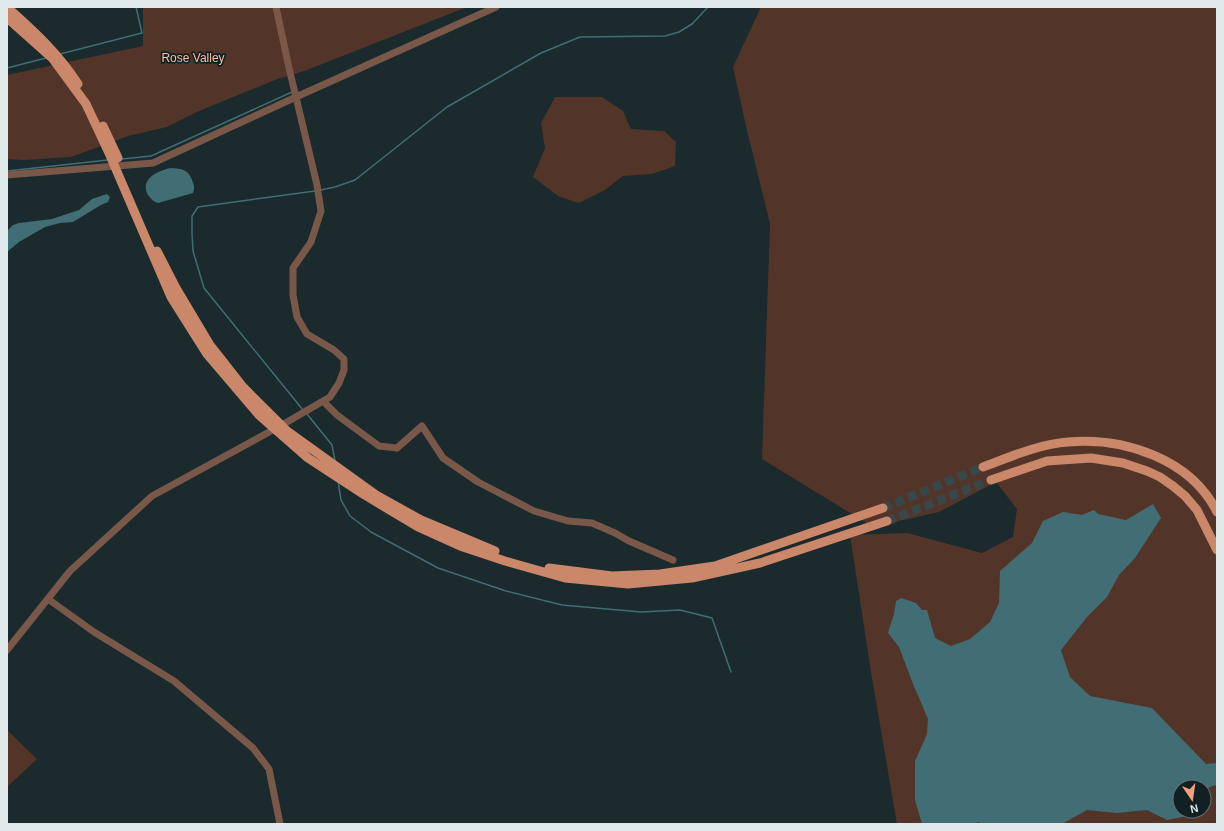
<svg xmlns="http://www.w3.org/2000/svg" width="1224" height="831" font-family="Helvetica,sans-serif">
<rect width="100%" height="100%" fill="#1b2a2c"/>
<path fill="#523528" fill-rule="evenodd" d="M143 7H467L307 70 275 80 199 111 167 127 128 136 71 157 23 160 7 159V75L143 46Z
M761 7H1217V824H897L871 672 850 535 907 533 982 553 1013 537 1017 509 996 482 939 512 873 527 762 459 770 224 746 126 733 67ZM1180 787H1204V811H1180Z
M555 97H602L623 111 631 129 664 131 676 142 675 166 652 174 623 176 605 190 579 203 558 196 533 177 545 148 541 123Z
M7 730 37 759 7 787Z"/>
<path fill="#416d74" d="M171 168C182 169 188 169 192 180 194 185 195 187 193 193L158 203C154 202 151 199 148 195 139 179 159 170 171 168Z
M107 194 110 197 108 202 101 205 73 222 60 223 45 227 19 242 7 252V231L13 225 19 223 52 219 79 210 92 199Z
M1153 504 1161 518 1135 558 1119 575 1107 597 1087 617 1061 650 1070 677 1090 696 1152 708 1206 764 1217 763V785L1212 786 1204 790V787H1180V811H1190L1188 816 1167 820 1147 810 1117 813 1087 810 1062 824H982L978 822 975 824H922L915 800V761L927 734 928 719 913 684 899 647 888 633 894 614 896 601 901 598 916 603 922 610H927L935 638 951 646 970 639 990 622 999 603 1000 571 1032 543 1043 521 1063 512 1082 515 1094 510 1098 514 1126 520Z"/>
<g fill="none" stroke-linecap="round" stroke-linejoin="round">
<path stroke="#416d74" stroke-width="1.5" d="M60 54 142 33 136 7
M7 68 46 58
M122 159 151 156 292 92
M7 171 108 160
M321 190 335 187 355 180 447 107 541 53 580 37 665 36 679 32 692 24 708 7
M303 410 204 288 193 251 192 234V216L198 207 315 191
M307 414 332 445 335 461
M338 481 341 500 350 516 371 532 438 568 506 591 562 605 641 612 680 610 712 618 731 672"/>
<path stroke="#384748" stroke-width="9" stroke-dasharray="9 4.5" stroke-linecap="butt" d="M883 508 983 467
M887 521 991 480"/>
<path stroke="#795849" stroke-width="7" d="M7 175 153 163 296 97 496 7
M323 401 337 415 379 446 397 448 422 426 443 458 478 482 534 511 568 521 592 523 615 533 629 541 673 560
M48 599 94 632 174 681 253 748 269 769 280 824
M7 650 70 571 152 496 282 425 330 397 339 383 344 370V359L334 350 307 334 297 317 293 295V268L311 242 321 211 317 185 289 68 276 7"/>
<path stroke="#ca8769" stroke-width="9" d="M7 7C34 31 59 54 78 84
M7 18 53 59 86 104 109 153 171 297 207 354 259 415 308 458 363 494 418 527 460 546 505 561 565 578 628 584 692 578 760 563 887 521
M103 126 118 158
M157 251 176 288 210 345 243 387 287 431 376 495 421 520 495 551
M983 467C1010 457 1039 444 1068 442 1124 437 1191 459 1217 512
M991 480 1047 461 1091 458 1123 463 1147 471 1160 477 1173 486 1185 496 1197 510 1217 550
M549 568 612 576 660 574 715 566 883 508"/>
</g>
<g text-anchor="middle" stroke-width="3.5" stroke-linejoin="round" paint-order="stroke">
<g font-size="12" fill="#fcbfa4" stroke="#112023">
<text x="193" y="62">Rose Valley</text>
</g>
</g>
<rect width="1224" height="831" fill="none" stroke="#dfe9ea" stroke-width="16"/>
<g transform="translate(1192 799) rotate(167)"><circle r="19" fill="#112023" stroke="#637073"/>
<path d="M0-3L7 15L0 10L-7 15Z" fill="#f1a17d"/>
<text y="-6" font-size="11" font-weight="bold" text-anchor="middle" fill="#dfe9ea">N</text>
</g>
</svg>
